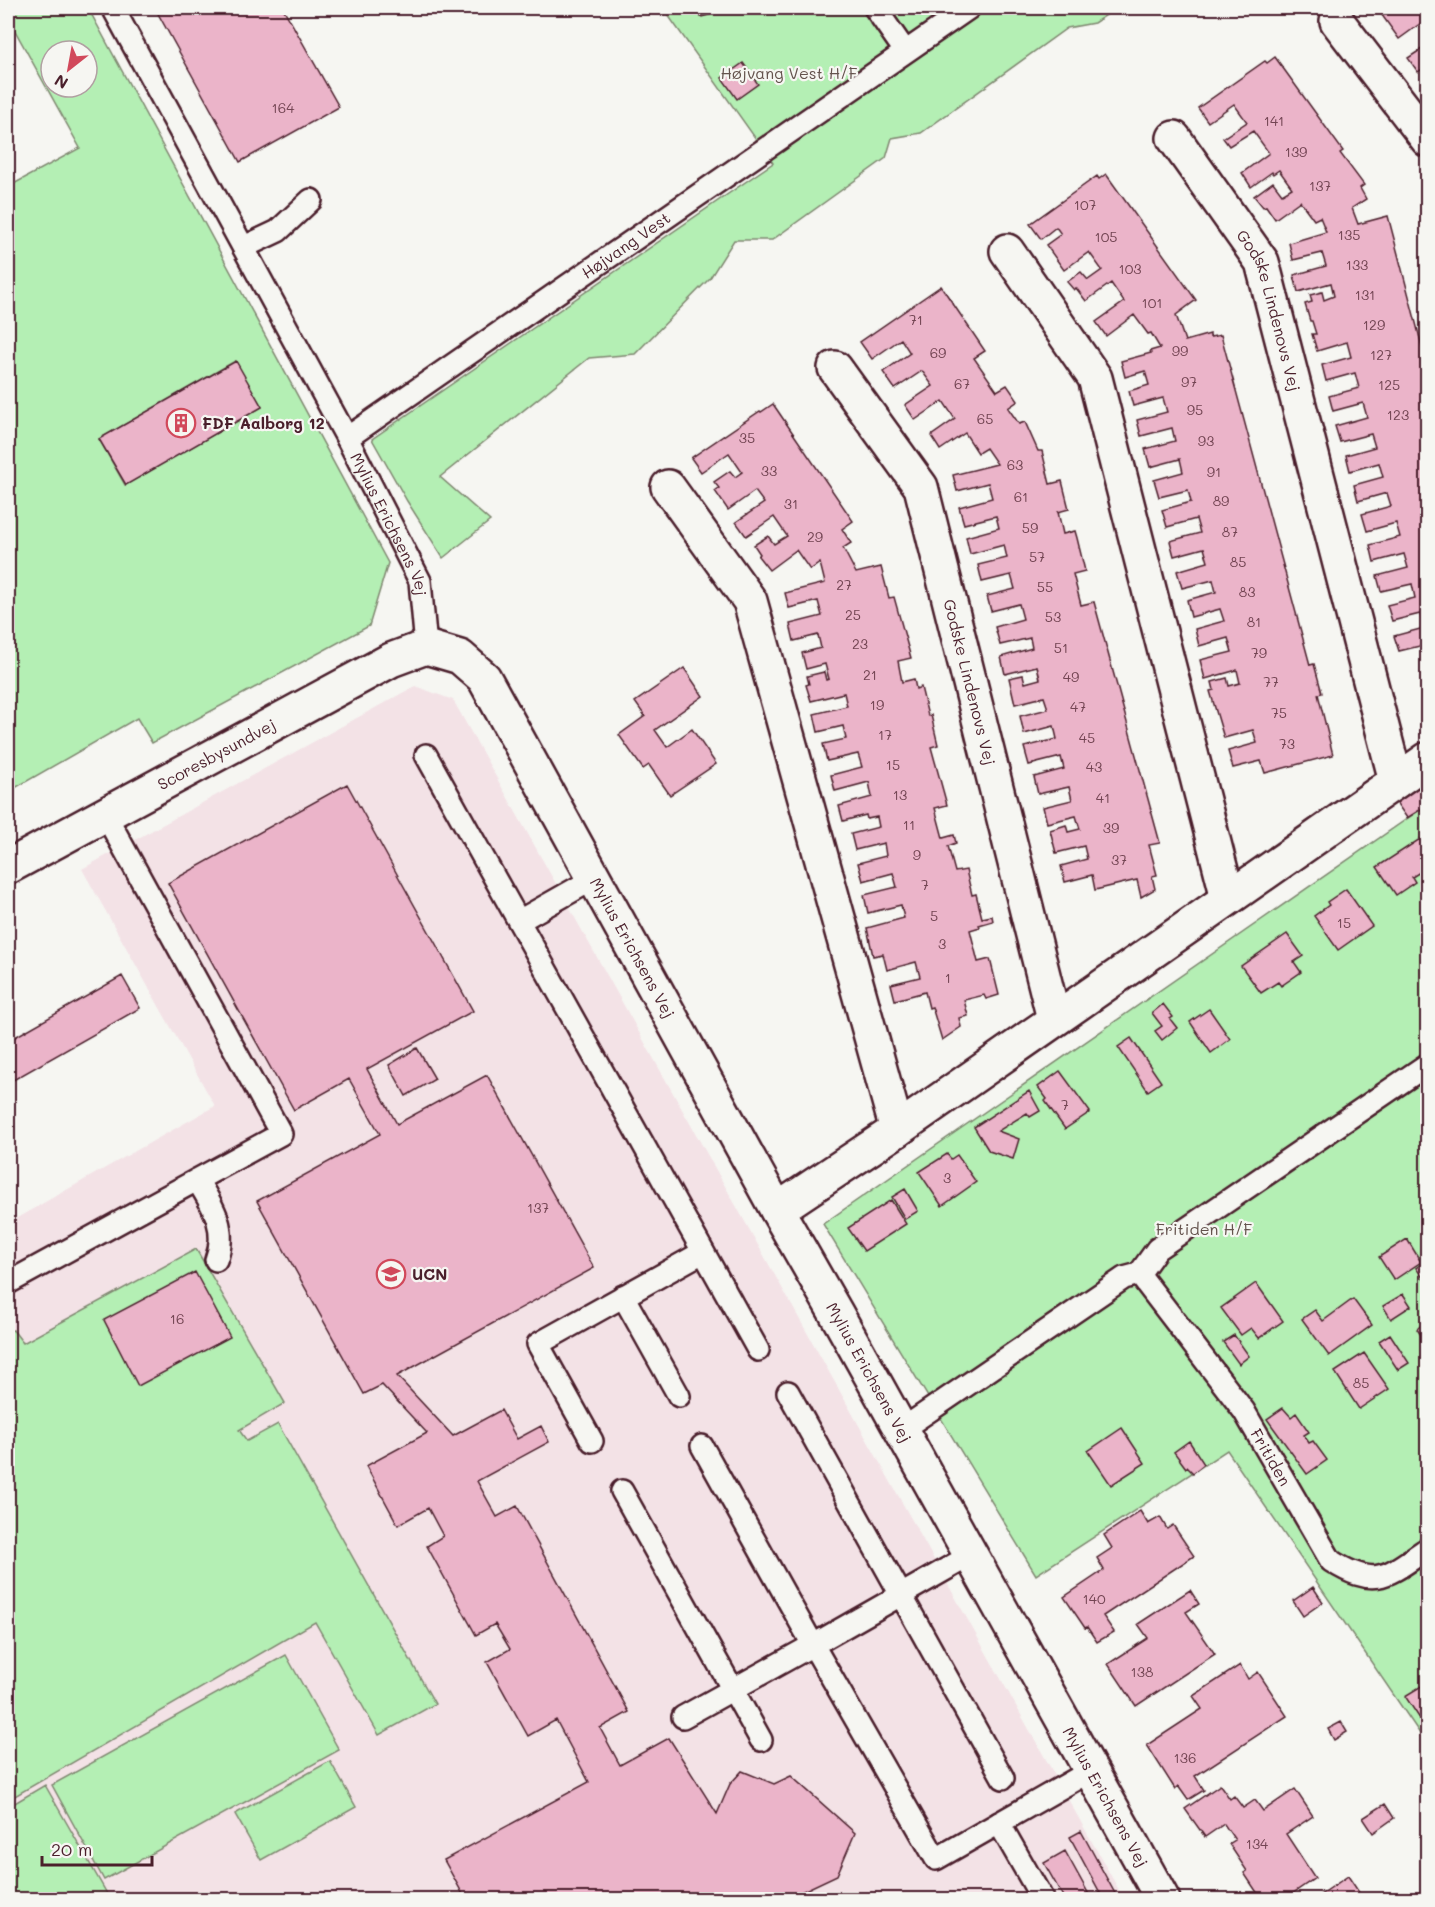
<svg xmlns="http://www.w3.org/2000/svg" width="1435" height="1907" font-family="Mali,sans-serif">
<rect width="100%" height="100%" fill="#f6f6f2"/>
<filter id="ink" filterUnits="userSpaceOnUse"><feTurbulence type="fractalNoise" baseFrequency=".0167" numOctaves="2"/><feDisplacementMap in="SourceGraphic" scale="12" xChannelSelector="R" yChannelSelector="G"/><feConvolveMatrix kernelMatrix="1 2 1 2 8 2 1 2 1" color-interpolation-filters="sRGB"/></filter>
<g filter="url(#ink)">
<path fill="#f3e2e6" d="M415 686 453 700 1124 1899H8V1223L215 1106 82 869Z"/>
<path fill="#b4efb4" stroke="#7f8770" stroke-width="1.5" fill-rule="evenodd" d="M8 8H88L388 563 369 626 152 743 137 718 8 792V187L80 148 8 18ZM51 51H87V87H51ZM235 361 262 407 125 485 99 439Z
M663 8H1117L1094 23 1067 28 921 133 892 138 886 158 772 240H734L710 278 635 354 589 358 440 477 490 521 443 558 407 501 372 439 773 163Z
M1427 805V1744L1227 1450 1036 1575 823 1224Z
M196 1249 285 1403 239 1430 247 1441 278 1424 435 1704 379 1735 315 1622 8 1800V1332L13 1330 23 1343Z
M286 1655 339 1750 104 1880 52 1785Z
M330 1761 356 1807 261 1860 235 1814Z
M45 1785 110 1899H8V1807Z"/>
<path fill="#ebb4c9" stroke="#4a1f2b" stroke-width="1.5" d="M162 8H283L339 107 240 162 156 10Z
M699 8H732V9L701 17Z
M1384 8H1399L1403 13 1411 8H1428V25L1424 21 1399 39 1379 11Z
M1428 45V65L1418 72 1408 58Z
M1275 57 1343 151 1340 153 1364 185 1360 188 1366 199 1352 208 1358 224 1388 216 1428 369V644L1399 651 1394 636 1424 628 1420 614 1392 621 1387 605 1415 598 1412 584 1381 591 1377 576 1408 568 1404 554 1374 562 1370 545 1400 537 1396 523 1367 531 1362 514 1391 506 1387 493 1358 501 1354 485 1383 477 1379 463 1350 471 1346 455 1375 447 1371 434 1340 442 1335 426 1367 417 1363 403 1333 411 1329 396 1359 388 1355 373 1326 381 1322 365 1351 357 1347 342 1317 351 1312 334H1316L1312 321H1310L1305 304 1312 302 1310 295 1322 292 1324 300 1334 296 1331 283 1298 292 1294 275 1326 266 1322 253 1293 260 1289 243 1326 232 1320 217 1314 220 1300 201 1275 219 1266 206 1263 207 1254 196 1273 182 1282 194 1292 188 1279 170 1273 174 1272 172 1251 187 1242 173 1269 153 1253 131 1229 146 1223 138 1247 122 1234 104 1208 122 1198 108 1265 61 1267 63Z
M743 63 758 84 737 99 722 78Z
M1106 174 1196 300 1176 315 1185 341 1210 334V337L1221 335 1310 665 1314 664 1322 693 1318 694 1333 755 1265 773 1261 761 1233 768 1228 751 1257 743 1253 730 1224 738 1210 691 1214 690 1212 682 1227 678 1229 686 1240 683 1237 670 1205 679 1200 660 1232 652 1228 638 1199 646 1195 629 1224 621 1220 609 1191 617 1187 600 1216 592 1213 580 1182 588 1177 571 1208 562 1204 548 1174 556 1170 541 1200 533 1196 519 1167 527 1162 510 1191 502 1188 490 1159 497 1154 480 1183 472 1180 459 1150 467 1145 449 1175 441 1172 428 1141 436 1137 420 1167 412 1163 398 1133 406 1129 391 1149 385 1145 371 1125 377 1121 361 1151 353 1150 351 1160 348 1151 333 1148 334 1134 315 1106 336 1096 322 1124 302 1111 283 1086 301 1076 288 1074 290 1067 282 1081 272 1088 280 1102 270 1089 252 1064 270 1046 245 1061 234 1056 227 1041 239 1030 224 1097 176 1099 179Z
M941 286 985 351 974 358 997 391 1007 385 1018 401 1008 408 1019 424 1025 422 1038 451H1042L1050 484 1062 481 1069 509 1058 512 1063 534 1075 531 1077 538 1085 571 1073 574 1081 605 1094 602 1160 843 1149 845 1157 875 1152 876 1155 889 1141 897 1137 880 1095 890 1092 875 1065 882 1061 866 1087 859 1084 846 1056 853 1050 830 1066 825 1068 832 1080 829 1076 816 1047 823 1043 807 1072 800 1069 787 1038 794 1034 777 1064 769 1061 757 1029 765 1024 747 1057 739 1054 726 1024 734 1020 716 1048 709 1044 697 1015 704 1009 678 1023 675 1025 683 1040 679 1037 666 1005 674 1001 657 1032 648 1030 638 1000 645 995 627 1023 619 1019 604 991 611 987 596 1015 589 1011 575 982 582 978 565 1007 558 1004 545 970 554 966 537 999 528 996 516 964 524 959 507 992 498 988 483 957 491 953 475 997 464 986 448 978 453 965 433 940 450 931 436 955 419 943 401 915 420 905 405 933 386 922 371 895 389 883 372 910 353 901 339 872 359 860 342Z
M236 361 262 407 126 485 99 439Z
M773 404 853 521 842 529 851 543 843 548 856 573 881 567 889 598 894 597 911 658 898 661 902 682 914 679 916 689 921 687 928 716 931 715 938 745 931 747 947 805 935 808 943 838 954 835 956 843 948 846 955 872 966 870 972 895 976 894 982 918 992 916 993 921 979 925 980 927 970 930 978 962 990 959 999 995 986 999 984 995 964 1000 968 1016 959 1018 961 1027 942 1040 932 1007 929 1008 925 992 895 1000 891 984 920 977 916 962 887 970 883 954 873 956 867 928 904 918 901 905 868 913 864 895 897 887 893 873 863 881 858 863 886 856 884 843 855 850 851 834 879 827 877 817 867 819 866 815 843 821 839 806 872 797 869 782 835 791 831 775 862 767 858 754 827 761 823 744 846 739 843 726 818 732 814 714 847 706 844 693 811 701 806 685 809 684 807 676 824 672 826 680 829 679 825 664 806 669 802 653 821 648 818 635 794 641 790 624 822 616 818 601 789 608 785 593 825 583 820 563 810 570 796 550 769 570 758 556 760 554 754 545 768 536 774 544 787 536 774 517 746 536 736 522 764 503 755 491 728 510 715 491 719 488 714 482 730 471 735 477 742 472 729 453 701 472 691 458 760 411 761 412Z
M684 668 703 696 655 730 667 747 692 729 716 764 670 795 649 765 643 769 619 735 645 716 635 702Z
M1428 775V805L1407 818 1393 798Z
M347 784 473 1011 367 1069 397 1124 487 1075 594 1268 397 1376 453 1436 501 1410 517 1439 541 1426 549 1442 477 1481 497 1517 517 1506 629 1712 600 1728 620 1765 669 1738 717 1814 730 1784 742 1771 774 1784 791 1776 855 1833 837 1875 784 1900H466L444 1860 589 1782 556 1720 528 1736 487 1662 510 1649 495 1624 476 1635 427 1546 443 1536 428 1508 398 1525 366 1466 427 1433 382 1385 364 1394 257 1201 380 1134 349 1079 294 1110 168 883Z
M1420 839 1428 850V867L1412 877 1415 882 1396 895 1377 867Z
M1346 889 1372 926 1338 950 1314 916 1329 905 1327 902Z
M1287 934 1303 956 1294 962 1301 972 1281 986 1278 982 1261 993 1241 966Z
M122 976 140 1008 8 1083V1041Z
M1163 1004 1173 1017 1170 1019 1177 1028 1162 1040 1155 1031 1162 1026 1152 1013Z
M1209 1009 1230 1039 1211 1053 1190 1022Z
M1131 1038 1161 1082 1148 1091 1118 1047Z
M417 1048 435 1079 406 1096 389 1065Z
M1060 1071 1090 1112 1065 1129 1045 1101 1047 1099 1038 1087Z
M1029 1091 1040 1111 1030 1117 1027 1113 998 1131 1019 1139 1013 1159 989 1151 974 1127Z
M947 1154 951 1159 957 1155 976 1182 942 1206 919 1172Z
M905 1189 918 1211 905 1219 892 1197Z
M891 1200 906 1224 864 1251 848 1228Z
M1407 1239 1421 1262 1394 1280 1379 1257Z
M1427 1260H1428V1285L1416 1268Z
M195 1272 230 1337 138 1386 104 1320Z
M1256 1283 1283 1321 1259 1338 1251 1328 1241 1335 1221 1308Z
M1403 1294 1411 1306 1391 1319 1383 1306Z
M1353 1299 1372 1325 1329 1356 1302 1319 1315 1310 1323 1321Z
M1428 1319V1339L1425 1341 1417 1329Z
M1390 1334 1409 1363 1398 1370 1379 1341Z
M1234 1335 1249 1356 1239 1364 1223 1342Z
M1364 1353 1389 1389 1359 1409 1335 1372Z
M1283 1408 1291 1417 1296 1413 1309 1432 1304 1435 1309 1443 1313 1441 1327 1460 1307 1474 1267 1419Z
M1122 1428 1145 1463 1111 1485 1088 1451Z
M1189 1441 1204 1464 1193 1473 1187 1467 1186 1468 1174 1452Z
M1140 1511 1148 1524 1160 1517 1167 1529 1173 1525 1194 1556 1103 1616 1114 1632 1097 1642 1087 1627 1085 1628 1064 1597 1104 1570 1097 1558 1112 1548 1104 1535Z
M1313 1587 1323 1602 1303 1616 1293 1601Z
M1190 1590 1199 1604 1186 1612 1215 1654 1136 1706 1108 1664 1148 1638 1138 1624Z
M1240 1665 1248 1679 1258 1672 1287 1716 1195 1776 1204 1790 1188 1800 1178 1786 1175 1789 1147 1745 1202 1709 1193 1696Z
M1428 1682V1731L1405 1696Z
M1341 1722 1347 1732 1334 1740 1328 1729Z
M1220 1785 1230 1799 1234 1796 1243 1808 1255 1800 1263 1811 1295 1789 1313 1816 1286 1834 1315 1878 1283 1900H1262L1244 1873 1247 1871 1229 1844 1235 1840 1224 1824 1205 1837 1185 1809Z
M1385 1804 1394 1818 1373 1833 1363 1818Z
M1081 1831 1118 1899 1104 1900 1070 1837Z
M1065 1851 1092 1900H1065L1044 1863Z
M1348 1876 1364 1900H1313Z"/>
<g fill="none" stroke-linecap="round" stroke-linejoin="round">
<g stroke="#4a1f2b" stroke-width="26">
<g id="service">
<path id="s1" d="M113 8 347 438 420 581 426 647"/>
<path d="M875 8 905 51"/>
<path d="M244 247 278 231 311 200"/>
<path id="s2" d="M347 438 969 8"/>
<path d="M426 755 758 1350"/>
<path d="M519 921 595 878"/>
<path d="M197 1180C213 1206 228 1229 216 1260"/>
<path id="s3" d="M1139 1274 1244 1411 1331 1561C1377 1590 1388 1575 1428 1548"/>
<path d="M8 1283 281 1134 105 814"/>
<path d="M623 1296 679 1396"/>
<path d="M788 1392 1003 1778"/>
<path d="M901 1430 1124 1278 1139 1274 1157 1249 1428 1064"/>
<path d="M592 1441 538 1344 703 1252"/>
<path d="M622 1491 761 1740"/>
<path d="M971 1555 813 1645 936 1859 1092 1770"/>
<path d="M683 1717 813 1645 702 1446"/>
<path d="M999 1823 1043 1900"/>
</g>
</g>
<g stroke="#4a1f2b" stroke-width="38">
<g id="minor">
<path d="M1337 21 1428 140"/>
<path id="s4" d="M1174 138 1262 262 1396 781"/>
<path d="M1007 251 1095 378 1228 898"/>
<path id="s5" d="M835 368 921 487 1054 1019"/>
<path d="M668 487 750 601 897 1130"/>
<path d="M777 1210 897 1130 1428 759"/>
</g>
</g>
<g stroke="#4a1f2b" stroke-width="38">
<g id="tertiary">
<path id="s6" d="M8 867 391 660 426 647 460 657 484 678 777 1210 836 1313 1163 1900"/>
</g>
</g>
<use href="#service" stroke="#f6f6f2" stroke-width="21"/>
<use href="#minor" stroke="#f6f6f2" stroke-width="33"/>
<use href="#tertiary" stroke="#f6f6f2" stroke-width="33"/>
</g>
</g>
<defs>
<g id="building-ring" transform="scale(1.5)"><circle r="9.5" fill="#f6f6f2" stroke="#d1495b" stroke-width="1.5"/><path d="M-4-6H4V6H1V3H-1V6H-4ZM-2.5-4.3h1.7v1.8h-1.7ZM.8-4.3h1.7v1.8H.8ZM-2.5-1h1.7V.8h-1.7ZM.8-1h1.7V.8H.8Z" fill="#d1495b"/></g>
<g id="university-ring" transform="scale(1.5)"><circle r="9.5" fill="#f6f6f2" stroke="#d1495b" stroke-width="1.5"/><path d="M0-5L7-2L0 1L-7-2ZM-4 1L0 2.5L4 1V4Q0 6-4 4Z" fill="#d1495b"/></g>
</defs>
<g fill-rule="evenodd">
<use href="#building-ring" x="181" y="423"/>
<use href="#university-ring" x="391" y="1274"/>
</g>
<g text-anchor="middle" stroke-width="4.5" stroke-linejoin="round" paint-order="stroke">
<g font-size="14" fill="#724452">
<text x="283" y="113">164</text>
<text x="1274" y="126">141</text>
<text x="1296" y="157">139</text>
<text x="1320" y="191">137</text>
<text x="1085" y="210">107</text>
<text x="1349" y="240">135</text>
<text x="1106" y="242">105</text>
<text x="1357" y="270">133</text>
<text x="1130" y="274">103</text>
<text x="1365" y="300">131</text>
<text x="1152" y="308">101</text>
<text x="916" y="325">71</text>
<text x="1374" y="330">129</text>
<text x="1180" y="356">99</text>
<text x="938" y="358">69</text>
<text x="1381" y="360">127</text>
<text x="1189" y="387">97</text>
<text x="962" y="389">67</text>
<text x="1389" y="390">125</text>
<text x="1195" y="415">95</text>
<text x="1398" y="420">123</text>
<text x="985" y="424">65</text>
<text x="747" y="443">35</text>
<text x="1206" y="446">93</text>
<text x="1015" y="470">63</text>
<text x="769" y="476">33</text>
<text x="1214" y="477">91</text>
<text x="1021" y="502">61</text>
<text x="1221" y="506">89</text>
<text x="791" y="509">31</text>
<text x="1030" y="533">59</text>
<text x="1230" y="537">87</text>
<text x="815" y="542">29</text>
<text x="1037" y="562">57</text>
<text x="1238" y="567">85</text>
<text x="844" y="590">27</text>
<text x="1045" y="592">55</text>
<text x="1247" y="597">83</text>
<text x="853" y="620">25</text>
<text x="1053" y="622">53</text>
<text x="1254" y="627">81</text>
<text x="860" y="649">23</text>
<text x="1061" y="653">51</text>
<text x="1259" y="658">79</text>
<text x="870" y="680">21</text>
<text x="1071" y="682">49</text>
<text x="1271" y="687">77</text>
<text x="877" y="710">19</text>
<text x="1078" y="712">47</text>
<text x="1279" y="718">75</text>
<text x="885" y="740">17</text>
<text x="1087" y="743">45</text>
<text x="1287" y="749">73</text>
<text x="893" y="770">15</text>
<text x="1094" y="772">43</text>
<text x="900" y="800">13</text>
<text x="1103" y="803">41</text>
<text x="909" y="830">11</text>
<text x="1111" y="833">39</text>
<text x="917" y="860">9</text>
<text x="1119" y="865">37</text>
<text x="925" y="890">7</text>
<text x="934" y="921">5</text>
<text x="1344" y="928">15</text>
<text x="942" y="949">3</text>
<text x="948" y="983">1</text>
<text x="1065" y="1110">7</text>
<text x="947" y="1183">3</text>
<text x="538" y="1213">137</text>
<text x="177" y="1324">16</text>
<text x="1361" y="1388">85</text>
<text x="1094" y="1604">140</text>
<text x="1142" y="1677">138</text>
<text x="1185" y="1763">136</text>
<text x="1257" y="1849">134</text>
</g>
<g font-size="16" fill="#64534d" stroke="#f6f6f2">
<text x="789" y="79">Højvang Vest H/F</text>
<text x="1204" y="1235">Fritiden H/F</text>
</g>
<g font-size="16" fill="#4a1f2b" stroke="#f6f6f2">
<text dy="6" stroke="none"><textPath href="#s2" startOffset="339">Højvang Vest</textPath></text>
<text dy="6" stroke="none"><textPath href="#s4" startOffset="200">Godske Lindenovs Vej</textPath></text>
<text dy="6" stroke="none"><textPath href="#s1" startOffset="586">Mylius Erichsens Vej</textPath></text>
<text dy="6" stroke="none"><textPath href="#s5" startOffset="348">Godske Lindenovs Vej</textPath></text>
<text dy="6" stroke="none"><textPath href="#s6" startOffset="237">Scoresbysundvej</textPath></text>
<text dy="6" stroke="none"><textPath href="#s6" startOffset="848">Mylius Erichsens Vej</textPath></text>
<text dy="6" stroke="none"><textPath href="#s6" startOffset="1334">Mylius Erichsens Vej</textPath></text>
<text dy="6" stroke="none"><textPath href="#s3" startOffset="226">Fritiden</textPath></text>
<text dy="6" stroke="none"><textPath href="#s6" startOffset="1820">Mylius Erichsens Vej</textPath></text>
</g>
<g font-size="16" font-weight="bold" fill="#4a1f2b" stroke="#f6f6f2" text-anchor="start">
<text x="202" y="429">FDF Aalborg 12</text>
<text x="412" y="1280">UCN</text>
</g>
</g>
<rect width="1435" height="1907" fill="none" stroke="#f6f6f2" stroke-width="30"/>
<rect x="15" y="15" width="1405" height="1877" fill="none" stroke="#4a1f2b" stroke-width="2" filter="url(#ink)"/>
<g transform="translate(69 69) rotate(211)"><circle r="28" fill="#f6f6f2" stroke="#b1a0a2" stroke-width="1.5"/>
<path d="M0-4.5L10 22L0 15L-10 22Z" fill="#d1495b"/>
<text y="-9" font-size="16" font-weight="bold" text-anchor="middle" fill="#4a1f2b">N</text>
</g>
<path d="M42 1856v9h110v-9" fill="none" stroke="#4a1f2b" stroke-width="3"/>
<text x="51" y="1856" font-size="18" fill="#4a1f2b" stroke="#f6f6f2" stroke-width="4.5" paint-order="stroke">20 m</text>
</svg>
